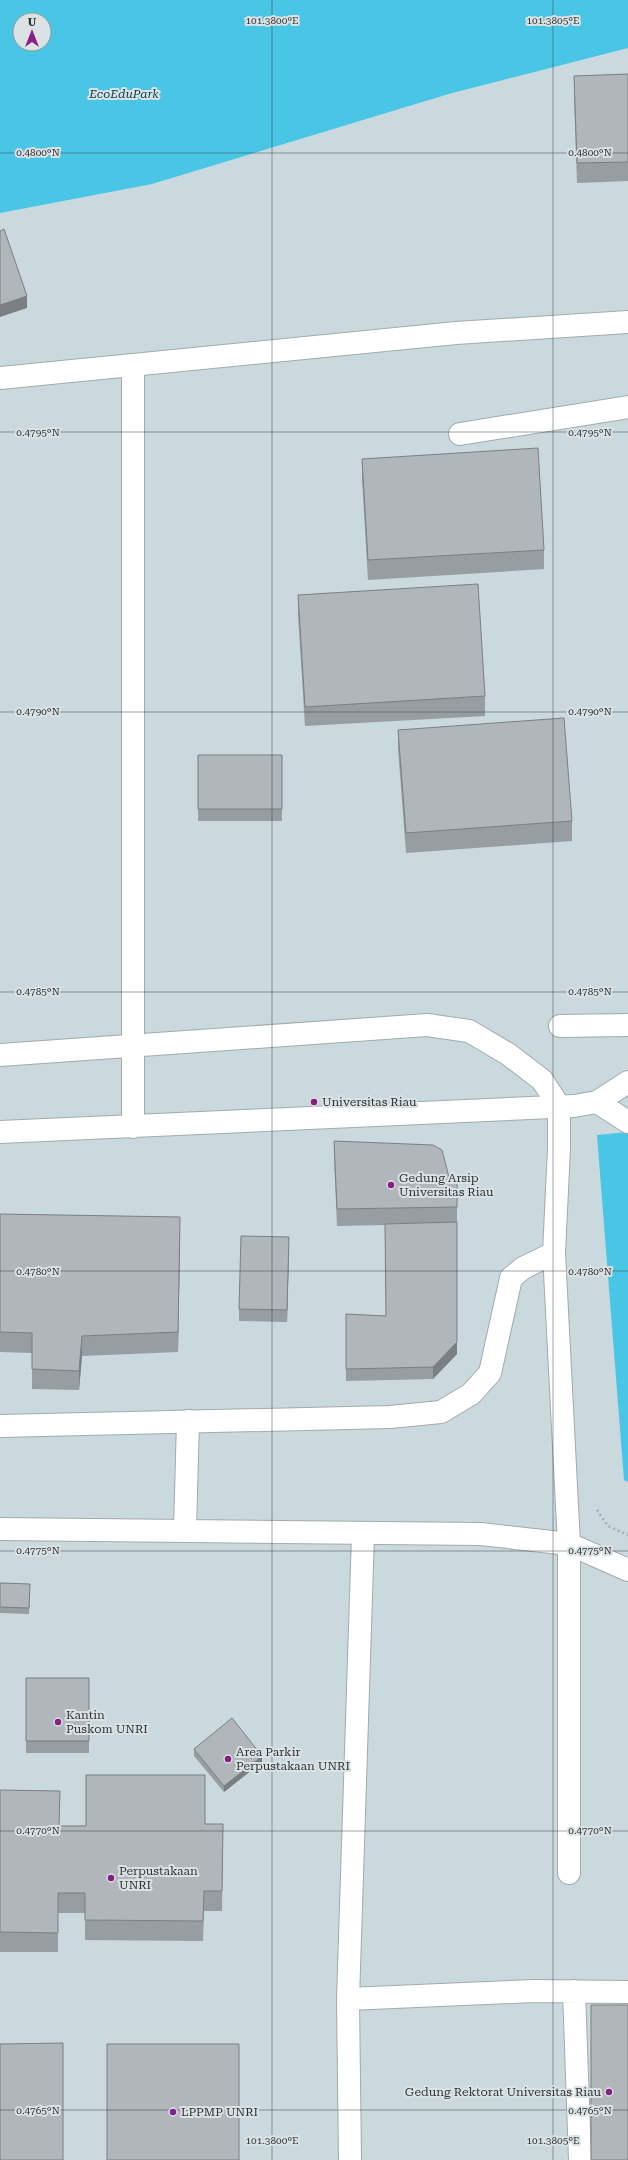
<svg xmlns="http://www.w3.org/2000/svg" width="628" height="2160" font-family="'Roboto Serif',serif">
<rect width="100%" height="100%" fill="#dbe2e4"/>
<path fill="#c9d9de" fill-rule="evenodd" d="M0 0H628V2160H0ZM20 20H44V44H20Z"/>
<path fill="#49c5e6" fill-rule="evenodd" d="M0 0H628V48L452 93 152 184 0 213ZM20 20H44V44H20Z
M628 1132V1482L624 1480 597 1135Z"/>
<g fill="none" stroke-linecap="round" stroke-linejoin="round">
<g stroke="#a3aaac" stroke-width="24">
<path id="minor" d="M133 366V1127
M0 378 456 333 628 322
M460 434 628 407
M560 1026 628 1025
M0 1055 427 1025 469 1031 508 1054 542 1080 559 1106V1148L554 1253 569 1544V1873
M597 1102 628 1122
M0 1132 574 1106 597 1102 628 1082
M0 1426 390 1417 441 1412 471 1394 490 1373 511 1278 523 1268 554 1253
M0 1529 481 1534 569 1544 628 1570
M185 1530 188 1421
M574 1991 580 2160
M348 1999 534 1991 628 1992
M350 2160 348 1999 363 1534"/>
</g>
<path stroke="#a7acae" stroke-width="2.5" stroke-dasharray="2 3" stroke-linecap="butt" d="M597 1510 608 1526 628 1535"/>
<use href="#minor" stroke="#fff" stroke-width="22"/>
</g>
<path fill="#979da0" d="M628 74V181L577 183 574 96V76Z
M362 459 544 550V569L368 580 362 479Z
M298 595 485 696V716L305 726 298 615Z
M398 730 572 821V841L406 853 398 749Z
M198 755H282V821H198Z
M334 1141 457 1180V1354L433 1379 346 1381V1314L386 1316 385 1225 337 1226 334 1157Z
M0 1214 180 1237 178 1352 82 1356 79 1390 32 1389V1353L0 1352Z
M289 1249 287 1322 239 1321V1309Z
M0 1583 30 1590 29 1614 0 1613Z
M26 1678H89V1753H26Z
M194 1749 262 1762 224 1792 194 1756Z
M0 1790 60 1826 223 1824 222 1911H204L203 1941 85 1940V1913H58V1952H0Z"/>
<path fill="#7b7f82" d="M27 296V308L0 317V305Z
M180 1217V1237L178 1352V1332Z
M457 1222V1354L433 1379V1367Z
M289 1237V1249L287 1322V1310Z
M82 1336V1356L79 1390V1371Z
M262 1756V1762L224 1792V1786Z"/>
<path fill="#b0b6ba" stroke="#7b7f82" d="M628 74V162L577 163 574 76Z
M4 229 27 296 0 305V231Z
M538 448 544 550 368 560 362 459Z
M478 584 485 696 305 707 298 595Z
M564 718 572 821 406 833 398 730Z
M198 755H282V809H198Z
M334 1141 433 1145 442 1150 449 1177 457 1180V1207L337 1209Z
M0 1214 180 1217 178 1332 82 1336 79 1371 32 1369V1333L0 1332Z
M457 1222V1342L433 1367 346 1369V1314L386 1316 385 1224Z
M241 1236 289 1237 287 1310 239 1309Z
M0 1583 30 1584 29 1608 0 1607Z
M26 1678H89V1741H26Z
M232 1718 262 1756 224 1786 194 1749Z
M86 1775H205V1824H223L222 1891H204L203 1921 85 1920V1893H58V1933L0 1932V1790L60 1791 59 1826H86Z
M591 2005H628V2160H591Z
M63 2043V2160H0V2044Z
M107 2044H239V2160H107Z"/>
<path fill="none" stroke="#313435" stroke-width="1" stroke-opacity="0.45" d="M272 0V2160M553 0V2160M0 153H628M0 432H628M0 712H628M0 992H628M0 1271H628M0 1551H628M0 1831H628M0 2110H628"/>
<g fill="#891f85" stroke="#dbe2e4" stroke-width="1.5">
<circle cx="314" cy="1102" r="4"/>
<circle cx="391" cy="1185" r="4"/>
<circle cx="58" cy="1722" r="4"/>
<circle cx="228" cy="1759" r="4"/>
<circle cx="111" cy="1878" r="4"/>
<circle cx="609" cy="2092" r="4"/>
<circle cx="173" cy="2112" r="4"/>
</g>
<g text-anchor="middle" stroke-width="4" stroke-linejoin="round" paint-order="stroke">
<g font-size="12" font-style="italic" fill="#084250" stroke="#dbe2e4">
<text x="124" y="98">EcoEduPark</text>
</g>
<g font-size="12" fill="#313435" stroke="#dbe2e4" text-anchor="start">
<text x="322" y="1106">Universitas Riau</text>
<text x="399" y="1182">Gedung Arsip<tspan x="399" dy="14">Universitas Riau</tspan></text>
<text x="66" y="1719">Kantin<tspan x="66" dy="14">Puskom UNRI</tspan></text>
<text x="236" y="1756">Area Parkir<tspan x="236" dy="14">Perpustakaan UNRI</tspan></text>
<text x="119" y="1875">Perpustakaan<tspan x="119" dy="14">UNRI</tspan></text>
<text x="601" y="2096" text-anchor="end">Gedung Rektorat Universitas Riau</text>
<text x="181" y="2116">LPPMP UNRI</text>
</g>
</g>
<g font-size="10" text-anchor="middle" fill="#313435" stroke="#dbe2e4" stroke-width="4" stroke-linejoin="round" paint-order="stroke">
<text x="272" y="24">101.3800°E</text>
<text x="553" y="24">101.3805°E</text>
<text x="38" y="156">0.4800°N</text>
<text x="590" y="156">0.4800°N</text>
<text x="38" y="436">0.4795°N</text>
<text x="590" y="436">0.4795°N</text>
<text x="38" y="715">0.4790°N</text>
<text x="590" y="715">0.4790°N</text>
<text x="38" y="995">0.4785°N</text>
<text x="590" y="995">0.4785°N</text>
<text x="38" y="1275">0.4780°N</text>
<text x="590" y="1275">0.4780°N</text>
<text x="38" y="1554">0.4775°N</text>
<text x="590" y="1554">0.4775°N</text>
<text x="38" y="1834">0.4770°N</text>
<text x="590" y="1834">0.4770°N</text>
<text x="38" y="2114">0.4765°N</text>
<text x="590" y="2114">0.4765°N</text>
<text x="272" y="2144">101.3800°E</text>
<text x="553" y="2144">101.3805°E</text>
</g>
<g transform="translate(32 32)"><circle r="19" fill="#dbe2e4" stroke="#979c9e"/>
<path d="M0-3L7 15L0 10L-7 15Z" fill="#891f85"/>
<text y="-6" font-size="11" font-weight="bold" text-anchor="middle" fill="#313435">U</text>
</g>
</svg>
